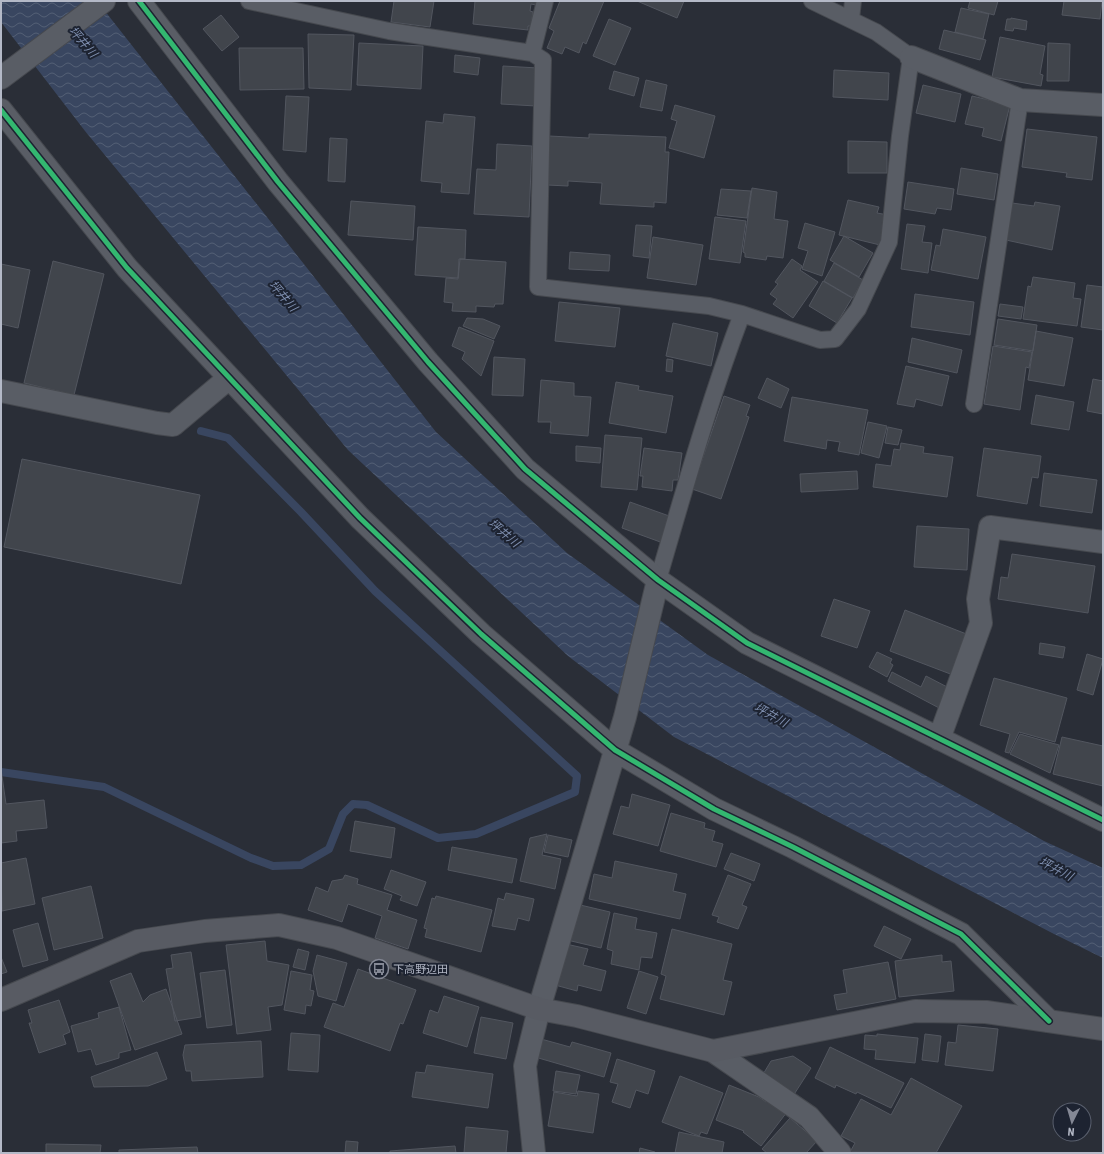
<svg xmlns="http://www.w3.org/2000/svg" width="1104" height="1154" font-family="'Roboto Condensed','Noto Sans JP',sans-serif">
<defs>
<pattern id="water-waves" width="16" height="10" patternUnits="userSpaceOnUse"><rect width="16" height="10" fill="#394660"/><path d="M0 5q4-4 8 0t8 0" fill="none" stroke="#535f75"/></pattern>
</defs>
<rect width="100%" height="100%" fill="#2a2e37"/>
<path fill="url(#water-waves)" d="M1 1H97L436 432 567 553 708 655 1044 841 1103 868V958L1054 934 674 737 568 656 348 450 85 131 1 22Z"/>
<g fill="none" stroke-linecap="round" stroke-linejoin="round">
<path stroke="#394660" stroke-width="8" d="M1 772 104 787 251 858 273 866 301 865 329 849 343 814 353 804 367 805 438 838 476 834 575 792 577 776 375 591 301 512 228 438 201 431"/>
</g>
<path fill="#41454c" stroke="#52565f" d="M394 1H434L430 27 391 22Z
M475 1H537L536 5 531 4 530 11 533 12 531 26H528V30L473 24Z
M560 1H604L586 44 583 42 579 53 565 47 562 54 547 48 554 31 549 28Z
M637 1H684L677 18Z
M970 1H998L994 15 968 8Z
M1064 1H1102L1100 19 1062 15Z
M961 8 989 14 983 39 955 32Z
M221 15 239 37 222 51 203 29Z
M1011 18 1027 21 1026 30 1014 28 1013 31 1005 30 1007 19H1011Z
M609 19 631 28 615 65 593 56Z
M944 30 986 40 980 60 939 49Z
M308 34 354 35 351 90 309 88Z
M1000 37 1045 46 1040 74 1043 75 1041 86 992 77Z
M359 43 423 46 421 89 357 85Z
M1048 43 1070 44 1069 81H1047Z
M239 48H303L304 89 240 90Z
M455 55 480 58 478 75 454 72Z
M503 66 538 68 536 106 501 104Z
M834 70 889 73 888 100 833 97Z
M614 71 639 78 634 96 609 89Z
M646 80 667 85 662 111 640 107Z
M923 85 961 94 955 122 916 113Z
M286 96 309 97 306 152 283 150Z
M972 96 1010 105 1001 141 982 136 984 128 965 124Z
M675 105 715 116 704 158 669 148 677 121 671 119Z
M444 114 475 117 469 194 441 192 442 183 421 181 426 121 443 123Z
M1027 129 1097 137 1092 180 1066 177 1067 173 1022 167Z
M589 134 666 137 665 152H669L666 203 654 202V207L600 204 602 183 568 181V186L547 185 549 136 589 138Z
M330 138 347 139 345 182 328 181Z
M848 141 887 142V173H848Z
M497 144 532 146 529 217 474 214 477 169 496 170Z
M961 168 998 174 994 200 957 194Z
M908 182 954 189 951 210 937 208 935 214 904 209Z
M752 188 777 192 774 219 788 221 783 258 767 256 766 260 745 257V253L743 252Z
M721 189 751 191 747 218 717 215Z
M848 200 879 207 877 213 888 215 880 245 839 235Z
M351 201 415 206 413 240 348 235Z
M1035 202 1060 206 1052 250 1006 240 1012 203 1034 206Z
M715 217 746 221 740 263 709 259Z
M805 223 835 232 822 276 802 269 808 251 798 248Z
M907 224 925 226 922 242 932 243 928 273 901 269Z
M636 225 652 226 649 258 633 256Z
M418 227 466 230 465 259H459L458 278 415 275Z
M943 229 986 237 978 279 931 270 936 245 940 246Z
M844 236 873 253 859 277 830 260Z
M653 237 703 245 696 285 647 278Z
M570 252 610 255 609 271 569 269Z
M460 259 506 262 503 304H495L494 307 476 306V312L452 311 453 303 444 302 446 278 458 279Z
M792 259 802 266 800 270 818 282 793 318 773 304 777 299 770 294 778 284 775 282Z
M53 261 104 274 74 395 24 383Z
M834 263 863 280 853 298 824 281Z
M1 264 30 270 18 328 1 324Z
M1033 277 1075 283 1073 298 1081 299 1077 326 1023 319 1028 286 1031 287Z
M823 281 852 298 837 323 809 306Z
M1087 285 1103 287V330L1081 327Z
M915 294 974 302 970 335 911 327Z
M559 302 620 308 615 347 555 341Z
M1000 304 1023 307 1021 319 998 316Z
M467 318 483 319 500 326 494 339 463 326Z
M998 319 1037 325 1033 351 994 345Z
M673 323 718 333 711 366 666 356Z
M459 327 494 341 481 376 462 359 465 352 452 346Z
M1036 331 1073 338 1064 386 1028 380Z
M912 338 962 350 957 373 908 362Z
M993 346 1032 352 1029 368 1026 367 1020 410 984 404Z
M494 357 525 359 523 396 492 395Z
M667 359 673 360 672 372 666 371Z
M906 366 949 376 942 406 916 399 914 407 897 404Z
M767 378 789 389 781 408 758 398Z
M1093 379 1103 381V414L1087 411Z
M541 380 574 383V396L591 397 588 436 550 433 551 422H538Z
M616 382 639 386 638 390 673 396 666 433 609 423Z
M1036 395 1074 402 1069 430 1031 424Z
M724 396 750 405 746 416 749 417 721 499 692 489Z
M792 397 868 410 859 455 838 451 840 442 827 440 826 449 784 441Z
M868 422 887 426 879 458 861 453Z
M888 427 902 430 898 445 885 443Z
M605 435 642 438 637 490 601 487Z
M901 443 924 447 923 453 953 457 947 497 873 487 876 464 891 466 894 449 900 450Z
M576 446 601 448 600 463 576 461Z
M644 448 682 453 678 480H673L672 491 642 487 643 476H640Z
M984 448 1041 456 1038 478 1032 477 1027 504 977 496Z
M22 459 200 495 181 584 4 547Z
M857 471 858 489 801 492 800 474Z
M1044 473 1097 480 1092 513 1040 506Z
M630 502 672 517 663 543 622 528Z
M917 526 969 529 967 570 914 567Z
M1012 554 1095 566 1088 613 998 599 1001 577 1008 578Z
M834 599 870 611 857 648 821 636Z
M905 610 969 635 953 675 890 651Z
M1040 643 1065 647 1063 658 1039 654Z
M877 652 892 659 890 663 893 665 887 677 869 667Z
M1087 654 1103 659 1093 695 1077 690Z
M892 672 921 687 926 676 951 689 941 709 888 681Z
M994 678 1067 698 1055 742 1019 732 1009 753 1005 752 1010 734 980 725Z
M1020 734 1059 745 1050 773 1010 754Z
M1062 737 1103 746V786L1053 774Z
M1 769 6 804 44 800 47 828 16 831 17 841 1 843Z
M632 794 670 805 658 846 613 834 621 806 629 808Z
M671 813 705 823 704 828 715 831 712 841 723 844 716 867 660 851Z
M355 821 395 828 391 858 350 851Z
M547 834 542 855 561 859 555 889 520 881 530 838Z
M548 835 572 840 568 857 544 852Z
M452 847 517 859 512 883 448 870Z
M731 853 760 864 754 881 724 869Z
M26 858 35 904 2 911 1 863Z
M615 861 677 874 673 891 686 894 680 919 589 899 594 874 612 878Z
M391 870 426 882 417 906 400 900 402 896 384 889Z
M345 875 358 879 357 884 392 895 387 910 417 920 408 949 375 938 382 916 348 904 342 922 308 910 316 887 328 892 332 881 343 879Z
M728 875 751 884 742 905 747 907 738 929 717 922 719 917 712 915Z
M91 886 103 938 54 950 42 898Z
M506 893 534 899 529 921 518 918 515 930 492 926 498 898 504 900Z
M436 896 492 910 481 952 425 937 427 929 424 928 432 898 435 899Z
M576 904 610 912 601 948 567 940Z
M614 913 637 918 635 929 657 933 652 958 641 957 639 970 611 964 613 951 607 949Z
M38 923 48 960 23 967 13 930Z
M884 926 911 939 901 959 874 946Z
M672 929 732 944 723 980 732 982 724 1015 660 999 666 976 661 974Z
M265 941 267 961 289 965 282 1005 268 1007 271 1030 237 1034 226 945Z
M566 944 588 949 583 965 606 971 601 991 578 985 577 991 555 985Z
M298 949 309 952 305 970 293 967Z
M191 952 201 1017 175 1021 166 969 173 968 171 955Z
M317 955 347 963 336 1001 318 996 313 971Z
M942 955V962L951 961 954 991 899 997 895 961Z
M1 957 7 972 1 974Z
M888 962 896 999 837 1010 834 995 847 993 843 970Z
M358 969 416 990 403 1024 400 1023 390 1051 324 1027 333 1003 344 1007Z
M225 970 232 1025 207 1028 200 973Z
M291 971 312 975 310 990 314 991 311 1006 306 1005 305 1014 284 1010Z
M639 971 658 977 646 1014 627 1008Z
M131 973 143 1002 150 995 166 989 182 1034 135 1050 110 981Z
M444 996 479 1007 467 1047 423 1033 430 1010 438 1013Z
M59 1000 70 1032 63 1035 66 1044 39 1053 29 1023H32L28 1010Z
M119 1007 131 1050 119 1053V1058L96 1065 91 1049 78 1052 71 1026 99 1018 98 1013Z
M481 1017 513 1023 506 1059 474 1053Z
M958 1025 998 1029 993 1071 945 1065 948 1042 956 1043Z
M291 1033 320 1035 318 1072 288 1070Z
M877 1034 918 1038 915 1063 875 1059 876 1050 864 1049 865 1035 877 1036Z
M925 1034 941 1036 938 1062 922 1060Z
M541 1039 570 1047 572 1042 611 1053 604 1077 535 1057Z
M261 1041 263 1077 192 1081 191 1071H186L183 1055 185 1045Z
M830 1047 904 1083 891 1108 857 1092 856 1094 836 1085 835 1088 815 1078Z
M157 1052 167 1079 148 1086 94 1087 91 1077Z
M793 1056 811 1068 793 1096 762 1076 771 1061Z
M617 1059 655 1071 648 1094 636 1090 630 1108 612 1102 618 1084 610 1082Z
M427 1065 493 1074 488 1108 412 1097 416 1072 425 1073Z
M556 1071 580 1075 576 1094 553 1091Z
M680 1076 723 1093 707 1134 701 1132 699 1136 662 1122Z
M911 1078 962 1106 936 1153 850 1152 855 1143 841 1136 861 1099 891 1115Z
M729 1085 759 1097 766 1102 768 1098 787 1112 761 1146 743 1132 744 1131 716 1120Z
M578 1091 599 1094 593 1133 548 1126 554 1092 577 1096Z
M790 1118 817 1141 806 1153H767L762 1149Z
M466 1127 508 1131 506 1153H464Z
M679 1132 724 1142 722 1153H675Z
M346 1141 358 1142 357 1153H345Z
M46 1144 101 1145 100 1153H46Z
M455 1146 456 1153H390V1151Z
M197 1147 198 1153H119V1150Z
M640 1148 655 1152V1153H639Z"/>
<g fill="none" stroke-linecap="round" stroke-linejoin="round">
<g stroke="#46494f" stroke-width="18">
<path id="lane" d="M249 1 389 31 532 53 543 60 538 287 709 306 742 314 820 340 835 339 858 309 889 242 900 136 911 57 876 32 812 1
M851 19 853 1
M532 53 545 1
M974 404 1020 100
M658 580C684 491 709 401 742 314"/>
</g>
<g stroke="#46494f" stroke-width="24">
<path id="street" d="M139 1 278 182 428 362 525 469 658 580 747 643 1103 820
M911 57 1020 100 1103 105
M1 78 104 1
M1 110 127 268 360 518 481 634 615 750 714 809 793 847 961 934 1049 1021
M1 391 157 423 173 425 229 378
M939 739 981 623 978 599 990 527 1103 542
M713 1051 809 1117 840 1153
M534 1153 525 1066 539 1009 625 717 658 580"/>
</g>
<g stroke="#46494f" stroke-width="24">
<path id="secondary" d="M1 1000 138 941 205 931 279 925 337 938 539 1009 577 1016 713 1051 915 1011 986 1012 1103 1029"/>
</g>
<use href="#lane" stroke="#595d65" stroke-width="16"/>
<use href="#street" stroke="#595d65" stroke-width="22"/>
<use href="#secondary" stroke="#585b63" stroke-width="22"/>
<g stroke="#1d2331" stroke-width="8">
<path id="cycleway" d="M139 1 278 182 428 362 525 469 658 580 747 643 1103 820
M1 110 127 268 360 518 481 634 615 750 714 809 793 847 961 934 1049 1021"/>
</g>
<use href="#cycleway" stroke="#33b770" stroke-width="5"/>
</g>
<defs>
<g id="bus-ring" transform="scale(1)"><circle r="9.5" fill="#1d2331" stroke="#848895" stroke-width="1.5"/><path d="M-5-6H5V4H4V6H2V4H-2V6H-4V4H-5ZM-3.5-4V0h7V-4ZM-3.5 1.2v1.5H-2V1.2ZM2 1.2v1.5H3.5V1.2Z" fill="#848895"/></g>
</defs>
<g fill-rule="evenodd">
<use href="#bus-ring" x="379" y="969"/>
</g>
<g text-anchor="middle" stroke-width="4" stroke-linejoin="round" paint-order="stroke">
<g font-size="11" fill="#b4b9c7" stroke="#1d2331" text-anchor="start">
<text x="393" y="973">下高野辺田</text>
</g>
<g font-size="12" font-style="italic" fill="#7d8dad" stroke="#1d2331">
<text transform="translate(83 42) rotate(49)" y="4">坪井川</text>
<text transform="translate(283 296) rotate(49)" y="4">坪井川</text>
<text transform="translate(504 533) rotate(40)" y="4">坪井川</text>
<text transform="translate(771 715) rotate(29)" y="4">坪井川</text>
<text transform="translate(1056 869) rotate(28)" y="4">坪井川</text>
</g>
</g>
<rect width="1104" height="1154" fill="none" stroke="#b4b9c7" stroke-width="4"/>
<g transform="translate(1072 1122) rotate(185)"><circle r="19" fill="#1d2331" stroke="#595f6d"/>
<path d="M0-3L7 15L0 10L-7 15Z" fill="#848895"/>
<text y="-6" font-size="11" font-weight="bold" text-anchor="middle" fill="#b4b9c7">N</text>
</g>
</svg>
